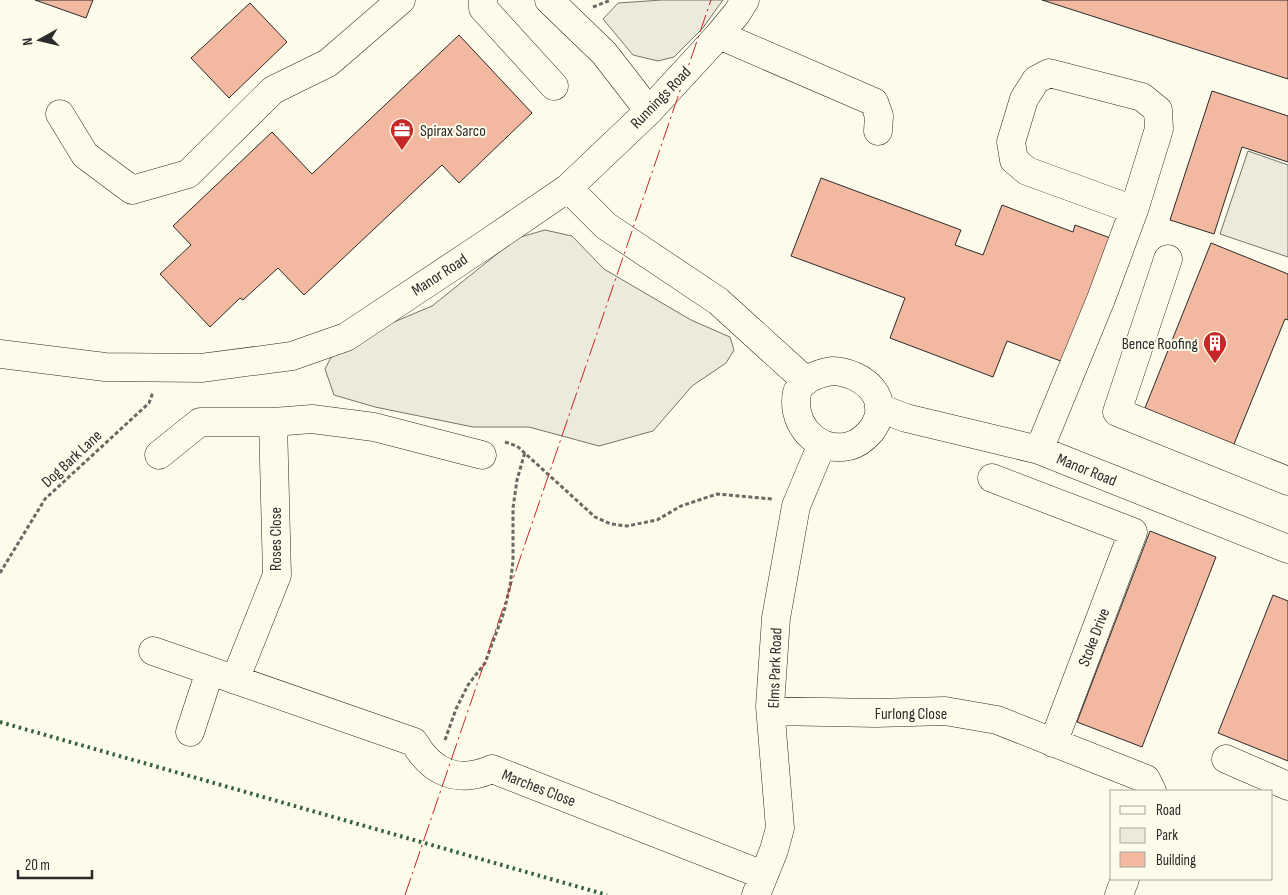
<svg xmlns="http://www.w3.org/2000/svg" width="1288" height="895" font-family="'Sofia Sans Condensed',sans-serif">
<rect width="100%" height="100%" fill="#fdfbea"/>
<path fill="#ecebdb" stroke="#74746e" d="M662 0H723L702 29 674 57 658 61 633 55 603 19 618 3Z
M545 230 572 236 604 269 691 320 730 337 734 350 726 363 692 386 653 431 599 446 529 427H473L375 407 334 395 325 369 337 346 432 306 517 238Z"/>
<path fill="#eceadb" stroke="#74746e" d="M1248 151 1288 165V257L1220 234Z"/>
<path fill="#f2b8a0" stroke="#2b2b2b" d="M35 0H93L86 18Z
M1042 0H1288V79Z
M250 3 287 42 229 98 191 58Z
M459 35 532 113 459 183 442 165 304 295 278 268 243 300 240 298 210 327 160 274 191 245 173 226 272 132 312 174Z
M1212 91 1288 116V162L1242 147 1214 234 1170 220Z
M821 178 961 230 955 245 983 255 1002 205 1073 232 1075 225 1113 239 1066 363 1007 341 993 377 890 338 905 298 791 256Z
M1211 243 1288 274V320L1285 319 1234 444 1145 408Z
M1150 531 1216 557 1142 747 1077 722Z
M1273 595 1288 601V761L1218 733Z"/>
<g fill="none" stroke-linecap="round" stroke-linejoin="round">
<g stroke="#2b2b2b" stroke-width="29">
<path id="minor" d="M483 0V8L554 86
M549 0 604 53 649 111
M719 35 874 102 879 116 878 131
M60 114 85 155 132 190 188 174 273 90 328 63 401 0
M568 188 606 226 718 301 806 381
M1168 259 1117 412 1288 481
M0 354 105 367 201 368 292 356 346 337 486 244 568 188 649 111 719 35 737 13 745 0
M832 371C864 372 895 400 871 431 865 438 858 444 849 446 821 453 796 430 796 402 796 398 797 391 799 388 806 377 821 373 832 371Z
M879 408 906 418 1039 450 1288 549
M1039 450 1101 299 1134 210 1159 129 1158 110 1142 97 1049 73 1036 80 1024 99 1011 142 1014 160 1027 171 1134 210
M159 455 200 422H273L312 419 374 427 482 455
M992 478 1133 532 1053 743
M153 651 414 742C432 773 458 784 492 769L763 875
M235 680 277 575 273 422
M771 711 876 713 945 711 997 720 1146 779 1152 791
M190 732 210 671
M1226 759 1288 786
M756 895 774 850 780 828 770 706 776 618 796 506 822 444
M1119 895 1125 879"/>
</g>
<path stroke="#6a6964" stroke-width="3" stroke-dasharray="4 2.5" stroke-linecap="butt" d="M593 7 611 0
M505 442 517 446 595 517 611 524 627 526 657 520 681 506 717 494 772 499
M0 573 45 499 149 403 153 392
M445 740 456 709 468 685 485 663 504 612 510 586 513 561V508L517 480 525 452"/>
<use href="#minor" stroke="#fdfbea" stroke-width="28"/>
<path stroke="#34623c" stroke-width="4" stroke-dasharray="2.5 4" stroke-linecap="butt" d="M0 722 607 895"/>
<path stroke="#c62828" stroke-width="1" stroke-dasharray="18 4 2.5 4" stroke-linecap="butt" d="M405 895 711 0"/>
</g>
<defs>
<g id="office-pin" transform="scale(1.25)"><path d="M0 17L-7.5 6A9.5 9.5 0 1 1 7.5 6Z" fill="#c62828" stroke="#fdfbea"/><path d="M-6-3h4V-5.5h4V-3h4V5H-6ZM-1-4.5V-3h2v-1.5ZM-6 0V1H6V0Z" fill="#fff"/></g>
<g id="building-pin" transform="scale(1.25)"><path d="M0 17L-7.5 6A9.5 9.5 0 1 1 7.5 6Z" fill="#c62828" stroke="#fdfbea"/><path d="M-4-6H4V6H1V3H-1V6H-4ZM-2.5-4.3h1.7v1.8h-1.7ZM.8-4.3h1.7v1.8H.8ZM-2.5-1h1.7V.8h-1.7ZM.8-1h1.7V.8H.8Z" fill="#fff"/></g>
</defs>
<g fill-rule="evenodd">
<use href="#office-pin" x="402" y="130"/>
<use href="#building-pin" x="1215" y="343"/>
</g>
<g text-anchor="middle" stroke-width="4" stroke-linejoin="round" paint-order="stroke">
<g font-size="16" fill="#2b2b2b" stroke="#fdfbea">
<text transform="translate(660 97) rotate(-46)" y="6">Runnings Road</text>
<text transform="translate(439 274) rotate(-33)" y="6">Manor Road</text>
<text transform="translate(71 458) rotate(-43)" y="6">Dog Bark Lane</text>
<text transform="translate(1087 469) rotate(22)" y="6">Manor Road</text>
<text transform="translate(275 539) rotate(-90)" y="6">Roses Close</text>
<text transform="translate(1093 637) rotate(-69)" y="6">Stoke Drive</text>
<text transform="translate(774 668) rotate(-88)" y="6">Elms Park Road</text>
<text x="911" y="719">Furlong Close</text>
<text transform="translate(539 787) rotate(21)" y="6">Marches Close</text>
</g>
<g font-size="16" fill="#2b2b2b" stroke="#fdfbea" text-anchor="start">
<text x="420" y="136">Spirax Sarco</text>
<text x="1198" y="349" text-anchor="end">Bence Roofing</text>
</g>
</g>
<rect x="1110" y="790" width="162" height="90" fill="#fdfbea" stroke="#a9a89e"/>
<rect x="1120" y="806" width="25" height="8" fill="#fdfbea" stroke="#a9a89e"/>
<text x="1156" y="815" font-size="15" fill="#2b2b2b">Road</text>
<rect x="1120" y="828" width="25" height="15" fill="#ecebdb" stroke="#a9a89e"/>
<text x="1156" y="840" font-size="15" fill="#2b2b2b">Park</text>
<rect x="1120" y="852" width="25" height="15" fill="#f2b8a0" stroke="#a9a89e"/>
<text x="1156" y="865" font-size="15" fill="#2b2b2b">Building</text>
<g transform="translate(40 40) rotate(262)" stroke="#fdfbea" stroke-width="4" paint-order="stroke">
<path d="M0-4L9 19L0 12L-9 19Z" fill="#2b2b2b"/>
<text y="-8" font-size="14" font-weight="bold" text-anchor="middle" fill="#2b2b2b">N</text>
</g>
<path d="M18 870v8h74v-8" fill="none" stroke="#2b2b2b" stroke-width="2.5"/>
<text x="25" y="870" font-size="15" fill="#2b2b2b" stroke="#fdfbea" stroke-width="4" paint-order="stroke">20 m</text>
</svg>
